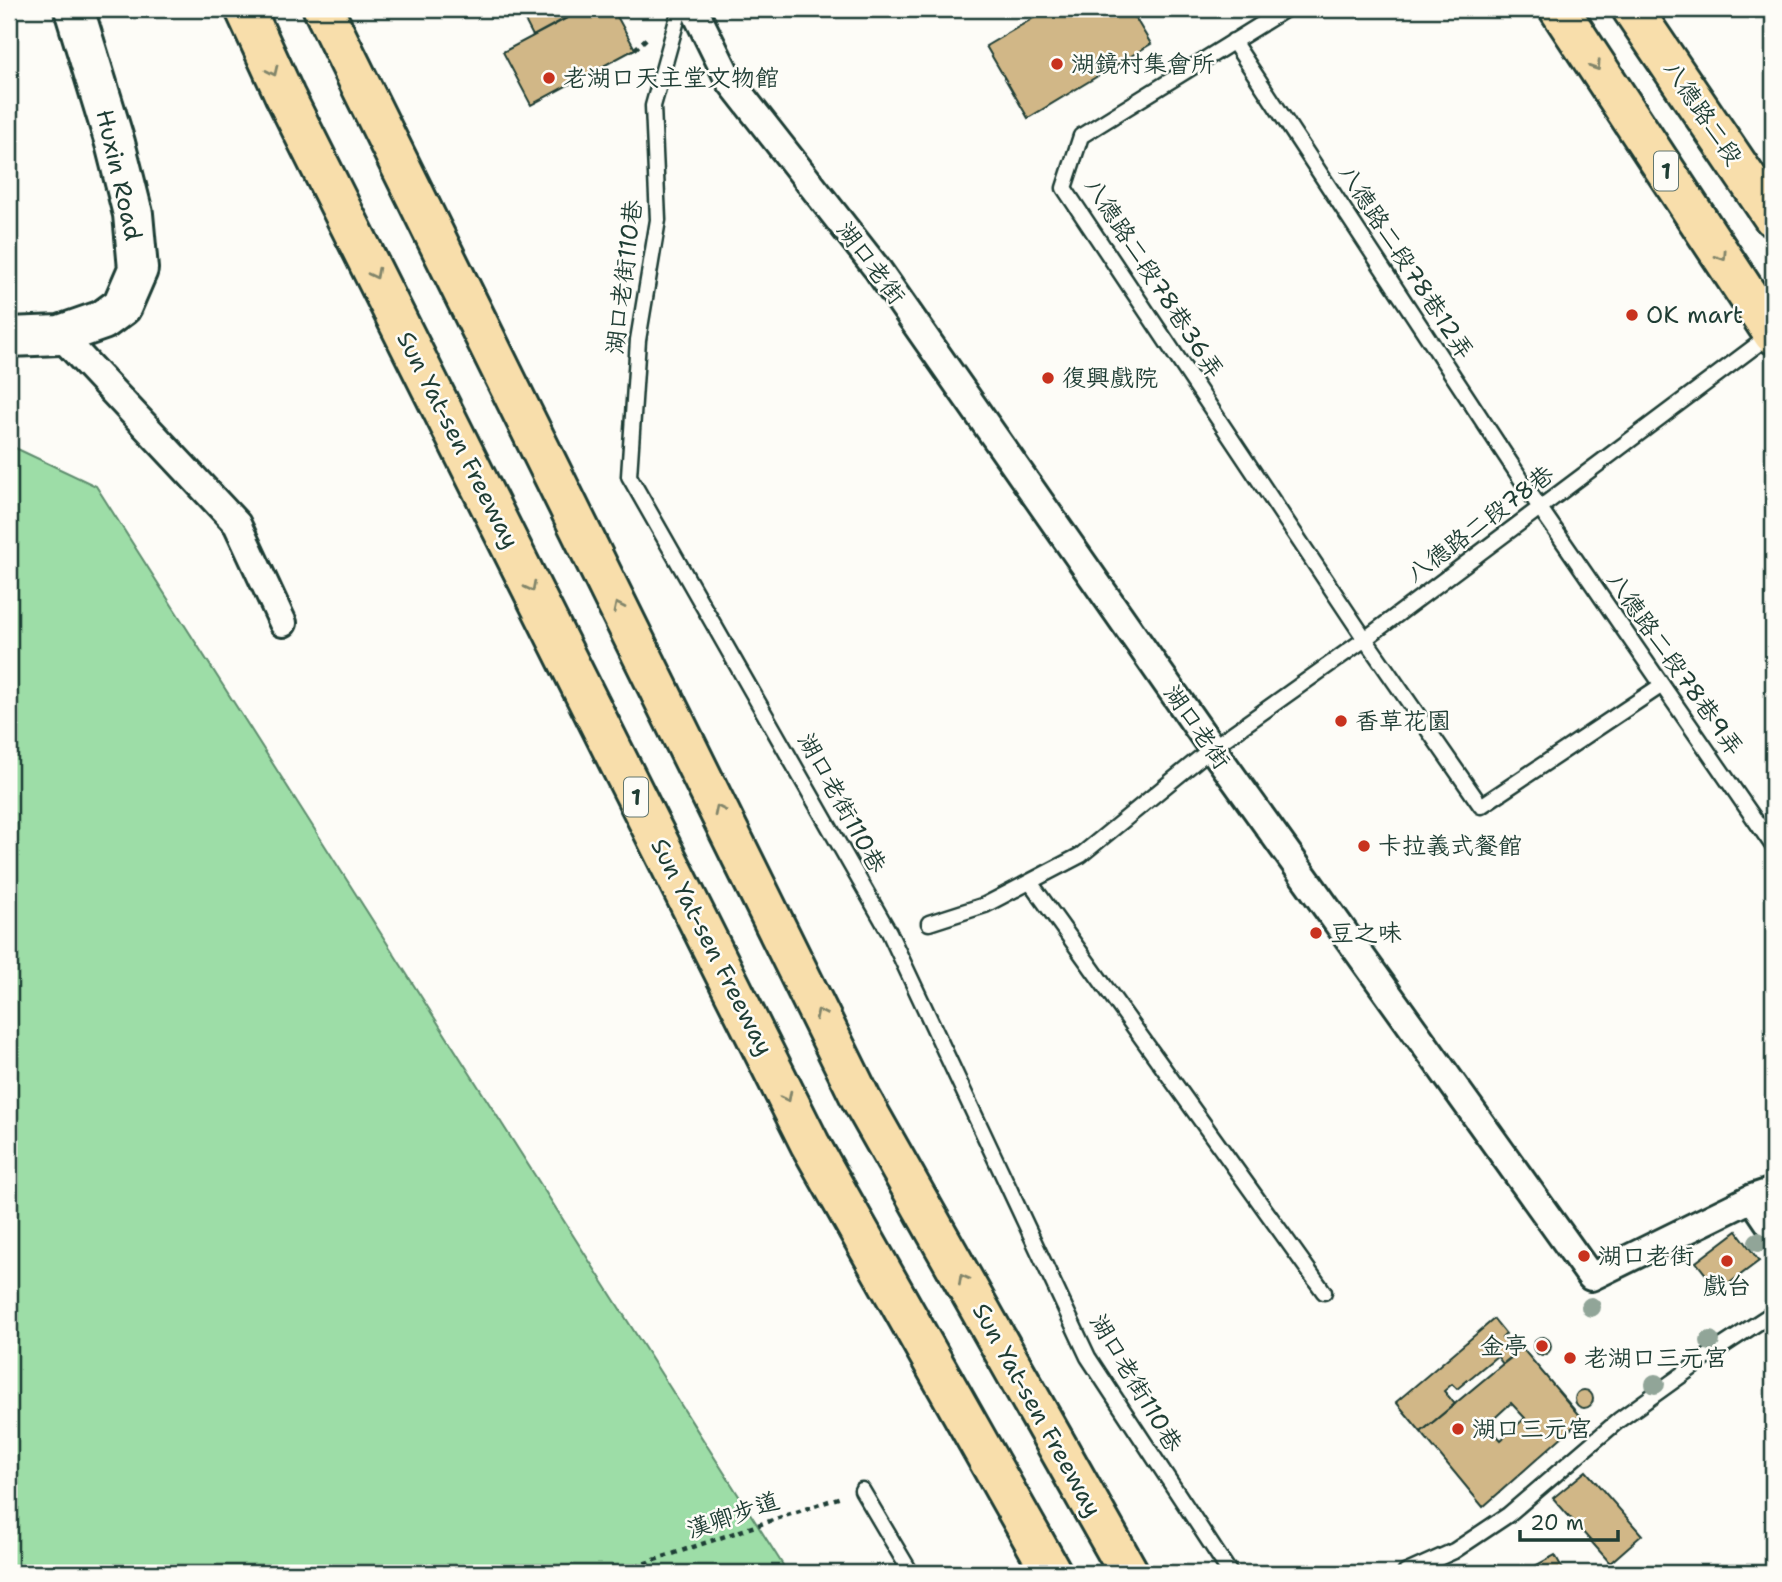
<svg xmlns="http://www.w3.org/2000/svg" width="1782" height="1582" font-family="'Shantell Sans','LXGW WenKai TC',sans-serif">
<rect width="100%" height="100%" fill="#fdfcf7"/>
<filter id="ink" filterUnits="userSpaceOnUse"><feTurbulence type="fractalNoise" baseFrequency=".0143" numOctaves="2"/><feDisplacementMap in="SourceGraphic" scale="14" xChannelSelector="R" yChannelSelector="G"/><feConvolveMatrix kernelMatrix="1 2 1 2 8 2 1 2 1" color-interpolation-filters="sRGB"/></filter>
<g filter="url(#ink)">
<path fill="#9ddda7" stroke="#5e8d6e" stroke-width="2" d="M9 445 96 486 788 1573H9Z"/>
<path fill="#d1b787" stroke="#1f3d34" stroke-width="2" fill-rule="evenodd" d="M519 9H576L577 12 533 36Z
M584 9H613L635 49 531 105 503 52Z
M1049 9H1130L1151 44 1028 118 986 46Z
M1737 1231 1759 1261 1719 1291 1696 1262Z
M1494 1319 1506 1334 1502 1338 1516 1354 1503 1364 1497 1356 1457 1389 1452 1384 1444 1391 1455 1404 1421 1432 1396 1402Z
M1533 1346a9 9 0 1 1 18 0a9 9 0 1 1-18 0Z
M1522 1348 1582 1419 1483 1507 1421 1432ZM1511 1403 1525 1418 1501 1440 1487 1425Z
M1575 1399a9 9 0 1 1 18 0a9 9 0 1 1-18 0Z
M1586 1471 1642 1535 1610 1563 1553 1498Z
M1555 1555 1565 1573H1522Z"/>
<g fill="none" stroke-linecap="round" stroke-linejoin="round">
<g stroke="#1f3d34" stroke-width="19">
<path id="lane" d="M680 9 653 106 658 220 638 340 629 476 889 932 1088 1357 1230 1573
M1286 9 1081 136 1064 188 1365 639 1481 806 1662 685
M1233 41 1540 508 1773 846
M1030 882 1324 1292
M929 923 985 905 1081 855 1212 748 1365 639 1770 335
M862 1490 911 1573
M1405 1573 1454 1551 1508 1515 1619 1420 1718 1349 1773 1313"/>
</g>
<g stroke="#1f3d34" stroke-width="32">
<path id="street" d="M694 9 729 80 878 270 1212 748 1591 1277 1752 1198 1773 1191
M60 335 237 524 283 623
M1752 1198 1773 1229"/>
</g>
<g stroke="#1f3d34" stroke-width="44">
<path id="secondary" d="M9 337 60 335 103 320 122 306 138 269 133 214 115 143 74 9"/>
</g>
<g stroke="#1f3d34" stroke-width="44">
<path id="primary" d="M1559 9 1773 334
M1632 9 1773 217"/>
</g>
<g stroke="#1f3d34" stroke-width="44">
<path id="highway" d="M245 9 285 96 810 1144 1052 1573
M323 9 861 1099 1129 1573"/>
</g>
<path stroke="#1f3d34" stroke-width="4.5" stroke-dasharray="5 5" stroke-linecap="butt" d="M635 49 647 38
M616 1573 841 1497"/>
<use href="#lane" stroke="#fdfcf7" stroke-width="14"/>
<use href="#street" stroke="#fdfcf7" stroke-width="26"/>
<use href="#secondary" stroke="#fdfcf7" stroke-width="38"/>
<use href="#primary" stroke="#f8deab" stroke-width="38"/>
<use href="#highway" stroke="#f8deab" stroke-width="38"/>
</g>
<g fill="#91a598">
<circle cx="1758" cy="1242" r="10"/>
<circle cx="1591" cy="1307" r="10"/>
<circle cx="1710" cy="1341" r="10"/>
<circle cx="1655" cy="1384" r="10"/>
</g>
<defs><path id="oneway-chevron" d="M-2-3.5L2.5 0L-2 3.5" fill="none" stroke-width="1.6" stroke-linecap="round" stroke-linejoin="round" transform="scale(1.75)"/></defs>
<g stroke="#81856a">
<use href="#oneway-chevron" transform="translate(1596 66) rotate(57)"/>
<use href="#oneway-chevron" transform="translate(273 71) rotate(65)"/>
<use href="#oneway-chevron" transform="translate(1722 256) rotate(57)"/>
<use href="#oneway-chevron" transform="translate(375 274) rotate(63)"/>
<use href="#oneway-chevron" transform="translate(531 587) rotate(63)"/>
<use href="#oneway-chevron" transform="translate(618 607) rotate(-116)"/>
<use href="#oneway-chevron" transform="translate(719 810) rotate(-116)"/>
<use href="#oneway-chevron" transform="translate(820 1014) rotate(-116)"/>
<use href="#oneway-chevron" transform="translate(787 1097) rotate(63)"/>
<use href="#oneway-chevron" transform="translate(963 1279) rotate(-119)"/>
</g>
</g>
<g fill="#c8321e" stroke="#fdfcf7" stroke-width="2.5">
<circle cx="1057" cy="64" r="7"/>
<circle cx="549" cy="78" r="7"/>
<circle cx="1632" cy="315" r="7"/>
<circle cx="1048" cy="378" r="7"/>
<circle cx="1341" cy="721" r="7"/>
<circle cx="1364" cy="846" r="7"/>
<circle cx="1316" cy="933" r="7"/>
<circle cx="1584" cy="1256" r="7"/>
<circle cx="1727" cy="1261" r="7"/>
<circle cx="1542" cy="1346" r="7"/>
<circle cx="1570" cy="1358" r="7"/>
<circle cx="1458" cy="1429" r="7"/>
</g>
<g text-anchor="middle" stroke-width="5" stroke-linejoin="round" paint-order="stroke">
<g fill="#fdfcf7" stroke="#62766e" stroke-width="2">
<rect x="1654" y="151.5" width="24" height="39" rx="5"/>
<rect x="624" y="777.5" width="24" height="39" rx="5"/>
</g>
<g font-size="23" font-weight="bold" fill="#1f3d34">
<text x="1666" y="179">1</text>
<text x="636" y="805">1</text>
</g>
<g font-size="24" fill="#1f3d34" stroke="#fdfcf7" text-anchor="start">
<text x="1071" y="72">湖鏡村集會所</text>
<text x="563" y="86">老湖口天主堂文物館</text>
<text x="1646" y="323">OK mart</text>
<text x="1062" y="386">復興戲院</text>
<text x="1355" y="729">香草花園</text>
<text x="1378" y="854">卡拉義式餐館</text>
<text x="1330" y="941">豆之味</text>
<text x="1598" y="1264">湖口老街</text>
<text x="1727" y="1294" text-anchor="middle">戲台</text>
<text x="1528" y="1354" text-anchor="end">金亭</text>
<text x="1584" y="1366">老湖口三元宮</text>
<text x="1472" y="1437">湖口三元宮</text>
</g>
<g font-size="24" fill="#1f3d34" stroke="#fdfcf7">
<text transform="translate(1703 113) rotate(56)" y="8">八德路二段</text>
<text transform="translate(119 175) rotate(77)" y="8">Huxin Road</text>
<text transform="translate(1406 262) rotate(57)" y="8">八德路二段78巷12弄</text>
<text transform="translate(871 263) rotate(53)" y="8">湖口老街</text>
<text transform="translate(624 277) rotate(-83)" y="8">湖口老街110巷</text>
<text transform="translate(1154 278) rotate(57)" y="8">八德路二段78巷36弄</text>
<text transform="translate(458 440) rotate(63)" y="8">Sun Yat-sen Freeway</text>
<text transform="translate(1480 524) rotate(-37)" y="8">八德路二段78巷</text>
<text transform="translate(1675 664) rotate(55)" y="8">八德路二段78巷9弄</text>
<text transform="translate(1197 727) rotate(55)" y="8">湖口老街</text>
<text transform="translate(842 803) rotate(61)" y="8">湖口老街110巷</text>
<text transform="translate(712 947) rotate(63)" y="8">Sun Yat-sen Freeway</text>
<text transform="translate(1136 1383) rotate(59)" y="8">湖口老街110巷</text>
<text transform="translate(1037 1410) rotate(61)" y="8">Sun Yat-sen Freeway</text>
<text transform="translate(733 1515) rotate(-19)" y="8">漢卿步道</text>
</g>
</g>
<rect width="1782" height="1582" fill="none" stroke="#fdfcf7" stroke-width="35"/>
<rect x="18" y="18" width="1747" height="1547" fill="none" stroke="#1f3d34" stroke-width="2.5" filter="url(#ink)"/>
<path d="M1520 1530v10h98v-10" fill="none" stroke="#1f3d34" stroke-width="3.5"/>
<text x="1530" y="1530" font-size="21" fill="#1f3d34" stroke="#fdfcf7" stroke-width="5" paint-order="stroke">20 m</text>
</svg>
